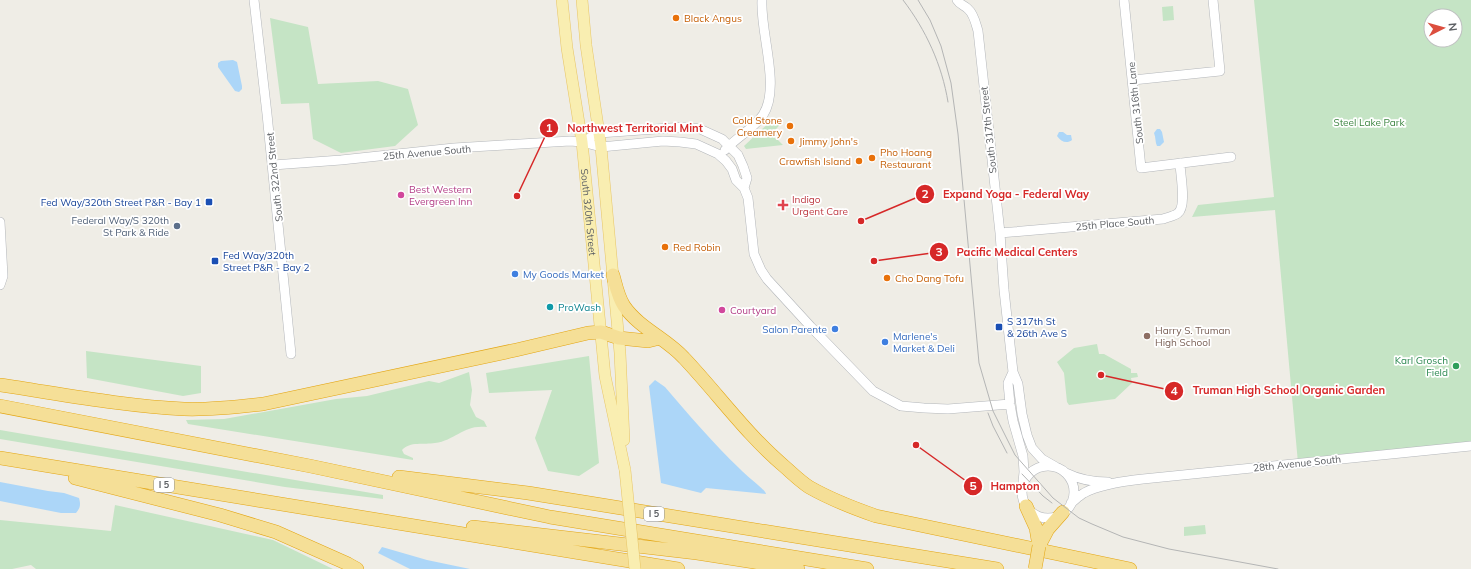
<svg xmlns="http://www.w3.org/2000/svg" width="1471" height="569" font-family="Mulish,sans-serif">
<rect width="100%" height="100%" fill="#efede6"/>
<path fill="#c5e4c5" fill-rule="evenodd" d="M1254 0H1471V446L1298 463 1275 210 1192 217 1198 205 1274 197ZM1431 16H1455V40H1431Z
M1173 6 1174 20 1163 21 1162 7Z
M270 18 308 27 318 84 378 81 408 89 418 125 395 146 341 153 313 139 309 103 281 104Z
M775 117 782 122 772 134 783 145 746 149 744 146Z
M1097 344 1099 354H1104L1131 369V373H1137L1138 377 1131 378 1132 383 1115 399 1069 405 1067 402 1064 373 1057 362 1074 348Z
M86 351 201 366V393L183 396 87 378Z
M589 356 599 463 579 476 548 471 535 438 552 390 489 393 486 373Z
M469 372 472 390 470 405 476 417 484 421 487 427C464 424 456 440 435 443 424 445 410 441 402 450L404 454 413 458V460L188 424 186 420 224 419 336 399 367 396 429 381 439 383Z
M0 430 383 495V499L285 487 0 439Z
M115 505 273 540 333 569H36L31 565 12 569H0V520L111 531Z
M1205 525 1206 534 1184 536V527Z"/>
<path fill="#acd6f8" d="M233 60 237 62 242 86V89L239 92 235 91 218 67V63L221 61Z
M1157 129H1160L1162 132 1164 142 1160 146H1157C1155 142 1156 138 1154 133Z
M1059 132H1063L1067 135H1071L1072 140C1067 144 1061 142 1057 136Z
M655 380 665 387C689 415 713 443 740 469 745 475 765 489 766 494L706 488 701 493 661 483 649 386Z
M0 482 48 491 64 493 79 498C81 505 80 508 76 513H61L0 501Z
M382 547 427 560 470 569H410L378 553Z"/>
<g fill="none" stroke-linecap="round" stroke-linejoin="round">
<g stroke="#b3b6ba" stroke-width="10">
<path id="minor" d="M254 0 267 114 291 354
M957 0C960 5 964 5 968 9 974 14 976 24 978 31L1000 233 1004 290 1013 372 1018 384 1022 414 1027 435 1032 448 1042 459 1056 467
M1124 0 1141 168 1231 157
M1133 80 1220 71 1213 0
M582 142 599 133 684 127 700 129 722 139 738 155 743 166 747 178 744 188
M725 150C737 137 753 129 763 115 781 87 760 33 762 0
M273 165 341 160 454 148 570 141 582 142 601 147 663 141 680 142 696 144 718 154 726 161 732 169 736 180 744 188 748 198 754 254 761 270 767 279 811 327 873 391 901 406 924 408 948 409 1010 404
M0 222 3 276 0 285
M1000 233 1163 219C1168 217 1175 216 1178 213 1187 206 1180 173 1180 163
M1013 372 1008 383 1010 404 1013 421 1023 456 1024 472 1023 482
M1022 492a26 26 0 1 1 52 0a26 26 0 1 1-52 0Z
M1066 473C1080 480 1093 482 1108 482
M1071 503C1075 500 1079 496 1084 493 1100 484 1125 481 1143 479L1471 446"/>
</g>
<g stroke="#e7c567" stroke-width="12">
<g id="major">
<path id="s1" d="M562 0 567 48 582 142 605 376 625 470"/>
<path d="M582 0 586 45 601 147 620 353 624 440"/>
</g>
</g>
<g stroke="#e3a512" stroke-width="14">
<path id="highway" d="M613 275C616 286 618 297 624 306 639 328 667 339 684 358 718 394 747 435 785 467 793 474 800 481 809 487 830 499 853 508 876 516L1130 569
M0 385C61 394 122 406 184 409 210 410 237 407 263 404L516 350 588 333 601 332 619 338 648 341 660 338
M0 406 310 466 550 517 867 569
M0 458 678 569
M399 477 528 493 997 569
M75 478 220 515 276 532 348 564 357 569
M1026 506 1036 528 1039 546
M473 527 697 553 798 569
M1039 546 1048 529 1063 512"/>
</g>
<use href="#minor" stroke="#fff" stroke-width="9"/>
<use href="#major" stroke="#f9eeb1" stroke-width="11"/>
<use href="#highway" stroke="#f5df97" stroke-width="13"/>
<path stroke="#b4b5b5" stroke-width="1" d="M903 0C926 30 942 65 948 102
M918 0 930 20 941 46 951 83 958 134 979 363 993 411 1015 455 1053 498 1079 518 1092 524 1123 537 1169 549 1278 569
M988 413 993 426 1007 453
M1022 474 1043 496 1052 503"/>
<g stroke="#e7c567" stroke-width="12" stroke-linecap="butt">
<path id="major-bridge" d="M625 470 635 569"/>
</g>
<g stroke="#e3a512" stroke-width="14" stroke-linecap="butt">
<path id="highway-bridge" d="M1035 569 1039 546"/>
</g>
<use href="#major-bridge" stroke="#f9eeb1" stroke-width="11"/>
<use href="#highway-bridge" stroke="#f5df97" stroke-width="13"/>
</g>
<g fill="#e8710a" stroke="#fff" stroke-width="1.5">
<circle cx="676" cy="18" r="4"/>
<circle cx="790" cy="126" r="4"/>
<circle cx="791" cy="141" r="4"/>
<circle cx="872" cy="158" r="4"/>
<circle cx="859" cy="161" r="4"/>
<circle cx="665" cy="247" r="4"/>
<circle cx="887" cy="278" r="4"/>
</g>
<g fill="#d1479c" stroke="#fff" stroke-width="1.5">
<circle cx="401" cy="195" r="4"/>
<circle cx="722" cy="310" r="4"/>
</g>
<g fill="#1a4fb4" stroke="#fff" stroke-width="1.5">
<rect x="205" y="198" width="8" height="8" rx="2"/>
<rect x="211" y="257" width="8" height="8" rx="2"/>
<rect x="995" y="323" width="8" height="8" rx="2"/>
</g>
<path fill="#e0444e" stroke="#fff" stroke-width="1.5" d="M781 199h4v4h4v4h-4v4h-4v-4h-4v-4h4z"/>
<circle fill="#5c6f8a" stroke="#fff" stroke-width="1.5" cx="177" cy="226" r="4"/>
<g fill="#3f7fe0" stroke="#fff" stroke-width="1.5">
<circle cx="515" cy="274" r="4"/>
<circle cx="835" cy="329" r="4"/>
<circle cx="885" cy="342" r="4"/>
</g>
<circle fill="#0f9aa8" stroke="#fff" stroke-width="1.5" cx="550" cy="307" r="4"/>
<circle fill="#8d6e63" stroke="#fff" stroke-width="1.5" cx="1147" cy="336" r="4"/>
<circle fill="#2e9e5b" stroke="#fff" stroke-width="1.5" cx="1456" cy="366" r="4"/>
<g text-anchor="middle" stroke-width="3.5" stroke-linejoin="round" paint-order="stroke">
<g fill="#fff" stroke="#8e9093" stroke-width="1">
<rect x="154" y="478" width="20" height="14" rx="3"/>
<rect x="644" y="507" width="20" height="14" rx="3"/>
</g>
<g font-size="9" font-weight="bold" fill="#5e6165">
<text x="164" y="488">I 5</text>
<text x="654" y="517">I 5</text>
</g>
<g font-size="10" fill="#c56008" stroke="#fff" text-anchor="start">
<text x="684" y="22">Black Angus</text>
<text x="782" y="124" text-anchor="end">Cold Stone<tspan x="782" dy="12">Creamery</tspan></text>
<text x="799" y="145">Jimmy John's</text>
<text x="880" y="156">Pho Hoang<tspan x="880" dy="12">Restaurant</tspan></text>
<text x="851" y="165" text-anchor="end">Crawfish Island</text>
<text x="673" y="251">Red Robin</text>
<text x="895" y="282">Cho Dang Tofu</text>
</g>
<g font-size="10" fill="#5e6165" stroke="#fff">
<text transform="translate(1135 103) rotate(-96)" y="4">South 316th Lane</text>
<text transform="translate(988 130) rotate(-96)" y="4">South 317th Street</text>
<text transform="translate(427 152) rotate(-5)" y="4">25th Avenue South</text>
<text transform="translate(274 177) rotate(-96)" y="4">South 322nd Street</text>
<text dy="4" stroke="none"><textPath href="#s1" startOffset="214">South 320th Street</textPath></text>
<text transform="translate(1115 223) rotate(-5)" y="4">25th Place South</text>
<text transform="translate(1297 463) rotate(-6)" y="4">28th Avenue South</text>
</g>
<g font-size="10" fill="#3d8542" stroke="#fff">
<text x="1369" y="126">Steel Lake Park</text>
</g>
<g font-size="10" fill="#b23c85" stroke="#fff" text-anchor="start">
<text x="409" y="193">Best Western<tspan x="409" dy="12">Evergreen Inn</tspan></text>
<text x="730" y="314">Courtyard</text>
</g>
<g font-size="10" fill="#be3a42" stroke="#fff" text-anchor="start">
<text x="792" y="203">Indigo<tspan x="792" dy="12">Urgent Care</tspan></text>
</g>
<g font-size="10" fill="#164399" stroke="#fff" text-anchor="start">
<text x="201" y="206" text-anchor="end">Fed Way/320th Street P&amp;R - Bay 1</text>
<text x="223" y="259">Fed Way/320th<tspan x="223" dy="12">Street P&amp;R - Bay 2</tspan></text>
<text x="1007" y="325">S 317th St<tspan x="1007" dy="12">&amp; 26th Ave S</tspan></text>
</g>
<g font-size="10" fill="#4e5e75" stroke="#fff" text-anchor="end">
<text x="169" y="224">Federal Way/S 320th<tspan x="169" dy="12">St Park &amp; Ride</tspan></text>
</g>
<g font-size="10" fill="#366cbe" stroke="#fff" text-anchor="start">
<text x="523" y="278">My Goods Market</text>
<text x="827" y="333" text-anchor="end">Salon Parente</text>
<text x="893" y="340">Marlene's<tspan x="893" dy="12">Market &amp; Deli</tspan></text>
</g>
<g font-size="10" fill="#0d838f" stroke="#fff" text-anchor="start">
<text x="558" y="311">ProWash</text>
</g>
<g font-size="10" fill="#785e54" stroke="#fff" text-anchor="start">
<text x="1155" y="334">Harry S. Truman<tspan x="1155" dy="12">High School</tspan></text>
</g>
<g font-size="10" fill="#27864d" stroke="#fff" text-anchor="end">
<text x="1448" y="364">Karl Grosch<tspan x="1448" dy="12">Field</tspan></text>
</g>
</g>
<path fill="none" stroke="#d62828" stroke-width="1.5" d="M517 196L549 128M861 221L925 194M874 261L939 252M1101 375L1174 391M916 445L973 486"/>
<g fill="#d62828" stroke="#fff" stroke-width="1.5">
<circle cx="517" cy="196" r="4"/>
<circle cx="861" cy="221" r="4"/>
<circle cx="874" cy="261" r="4"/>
<circle cx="1101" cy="375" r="4"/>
<circle cx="916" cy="445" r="4"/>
<circle cx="549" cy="128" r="10"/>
<circle cx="925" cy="194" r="10"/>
<circle cx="939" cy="252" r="10"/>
<circle cx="1174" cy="391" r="10"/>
<circle cx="973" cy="486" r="10"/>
</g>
<g font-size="12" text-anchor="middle" font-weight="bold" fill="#fff">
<text x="549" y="132">1</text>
<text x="925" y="198">2</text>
<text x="939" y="256">3</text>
<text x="1174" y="395">4</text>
<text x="973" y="490">5</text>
</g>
<g font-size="11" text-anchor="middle" font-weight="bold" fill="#d62828" stroke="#fff" stroke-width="3.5" stroke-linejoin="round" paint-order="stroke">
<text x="635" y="132">Northwest Territorial Mint</text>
<text x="1016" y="198">Expand Yoga - Federal Way</text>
<text x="1017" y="256">Pacific Medical Centers</text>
<text x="1289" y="394">Truman High School Organic Garden</text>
<text x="1015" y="490">Hampton</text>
</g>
<g transform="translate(1443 28) rotate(84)"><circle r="19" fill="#ffffff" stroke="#bfc0c1"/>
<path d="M0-3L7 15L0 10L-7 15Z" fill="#dc4e3e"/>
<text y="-6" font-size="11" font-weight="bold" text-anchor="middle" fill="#5e6165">N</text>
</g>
</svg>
